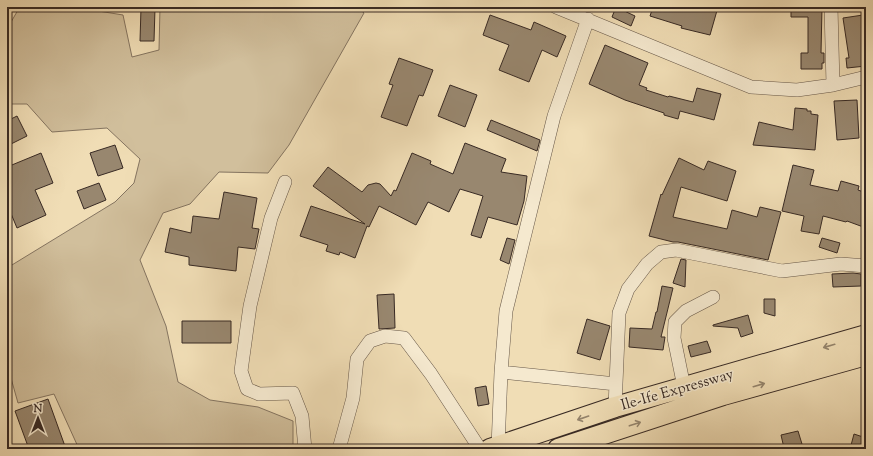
<svg xmlns="http://www.w3.org/2000/svg" width="873" height="456" font-family="'Sorts Mill Goudy',serif">
<rect width="100%" height="100%" fill="#f0ddb5"/>
<filter id="stains"><feTurbulence type="fractalNoise" baseFrequency=".005" numOctaves="4"/><feColorMatrix values="0 0 0 0 .2 0 0 0 0 .09 0 0 0 0 .02 0 0 0 .5 -.17"/></filter>
<radialGradient id="worn" r=".72"><stop offset=".6" stop-color="#630" stop-opacity="0"/><stop offset="1" stop-color="#630" stop-opacity=".3"/></radialGradient>
<path fill="#d1bf9c" stroke="#847460" d="M18 7H74L123 15 132 57 159 50 160 7H357L364 13 289 145 268 173 219 172 190 204 163 213 140 260 166 326 178 382 210 400 258 407 293 421V449H79L54 394 18 403 7 364V268L115 202 134 183 140 159 107 128 52 132 27 104H7V29L18 10Z"/>
<path fill="#98876f" stroke="#382a24" d="M616 7 635 16 631 26 612 17Z
M653 7H718L710 35 681 28 682 26 650 16Z
M791 7H822L821 53H824V63H822V69H801V53H808V17H791Z
M141 8H155L154 41H140Z
M490 15 531 30 534 22 566 36 557 57 542 50 529 82 499 70 509 45 483 35Z
M863 15 866 36V66L847 68 846 58H849L843 18Z
M605 45 648 63 639 85 647 88 646 90 668 97 669 96 693 102 697 88 721 94 714 120 680 111 678 119 664 115V113L625 100 589 84Z
M399 58 433 70 423 96 419 95 407 126 381 117 393 85 389 84Z
M450 85 477 95 465 127 438 116Z
M857 100 859 138 837 140 834 101Z
M795 108 807 109V111H811V114L818 115 815 150 753 145 759 122 793 130Z
M17 116 27 136 7 146V121Z
M491 120 540 140 537 151 487 130Z
M465 143 506 159 501 172 527 176 524 201 517 225 488 217 481 238 471 235 483 196 460 189 449 212 428 202 416 225 379 206 369 227 367 226 355 258 340 252 339 255 326 251 328 245 300 236 311 206 365 224 313 186 328 167 362 192 368 185 376 183 380 184 391 196 394 190 396 191 412 153 431 161 430 164 453 174Z
M115 145 123 168 98 176 90 153Z
M41 153 53 183 35 190 46 215 17 228 7 204V167Z
M679 158 704 170 708 161 736 171 727 201 681 187 673 217 727 229 732 210 757 217 760 207 781 212 768 260 678 242H673L649 236 661 194 662 195Z
M793 165 814 170 810 185 838 191 841 181 859 186 858 190 866 193V228L847 221 846 222 823 216 819 234 801 231 804 216 782 211Z
M99 183 106 200 84 209 77 191Z
M224 192 257 198 252 228 259 229 255 249 238 247 236 271 189 265V257L165 252 170 228 191 233 193 216 219 219Z
M507 238 515 240 509 264 500 260Z
M822 238 840 243 837 253 819 247Z
M681 259 686 260 685 287 673 283Z
M853 273 861 274V286L833 287 832 274Z
M662 286 673 288 661 337H665L663 350 629 347 630 328 652 329 656 312H657Z
M394 294 395 328 379 329 377 295Z
M764 299H775V316L764 313Z
M748 315 753 333 741 337 738 328 713 326V325Z
M587 319 610 326 600 360 577 353Z
M182 321H231V343H182Z
M707 341 711 352 691 357 688 346Z
M486 386 489 404 478 406 475 388Z
M48 399 66 449H29L15 411Z
M798 431 802 444 784 448 781 435Z
M854 434 866 438 863 449H850Z"/>
<g fill="none" stroke-linecap="round" stroke-linejoin="round">
<g stroke="#665748" stroke-width="14">
<path id="street" d="M556 7 751 87 797 90 833 85 866 77
M831 7 833 85
M285 182 271 218 250 306 241 371 247 389 259 394 293 393 302 416 305 449
M501 372 616 384
M684 387 674 338 675 322 686 311 713 297
M615 407 619 313 628 289 647 264 661 252 676 250 782 271 841 264 866 266
M498 447 501 372 506 311 554 116 588 19
M339 449 353 398 357 359 370 341 385 336 404 338 431 374 480 449"/>
</g>
<g stroke="#382a24" stroke-width="22">
<path id="primary" d="M490 449 615 407 866 335
M558 449 723 395 866 355"/>
</g>
<use href="#street" stroke="#f5e9cf" stroke-width="13"/>
<use href="#primary" stroke="#f0ddb5" stroke-width="20"/>
</g>
<defs><path id="oneway-shaft" d="M-6 0H5M1.5-3L5.5 0L1.5 3" fill="none" stroke-width="1.6" stroke-linecap="round" stroke-linejoin="round"/></defs>
<g stroke="#94846c">
<use href="#oneway-shaft" transform="translate(829 346) rotate(164)"/>
<use href="#oneway-shaft" transform="translate(759 385) rotate(-16)"/>
<use href="#oneway-shaft" transform="translate(583 418) rotate(161)"/>
<use href="#oneway-shaft" transform="translate(635 424) rotate(-18)"/>
</g>
<g text-anchor="middle" stroke-width="3" stroke-linejoin="round" paint-order="stroke">
<g font-size="15" fill="#382a24" stroke="#f5e9cf">
<text transform="translate(677 389) rotate(-16)" y="5">Ile-Ife Expressway</text>
</g>
</g>
<rect width="873" height="456" fill="none" stroke="#f0ddb5" stroke-width="24"/>
<rect x="8" y="8" width="857" height="440" fill="none" stroke="#382a24" stroke-width="2"/>
<rect x="12" y="12" width="849" height="432" fill="none" stroke="#382a24"/>
<g transform="translate(38 418)" stroke="#f5e9cf" stroke-width="3" paint-order="stroke">
<path d="M0-3L7 15L0 10L-7 15Z" fill="#382a24"/>
<text y="-6" font-size="11" font-weight="bold" text-anchor="middle" fill="#382a24">N</text>
</g>
<rect width="100%" height="100%" filter="url(#stains)"/>
<rect width="100%" height="100%" fill="url(#worn)"/>
</svg>
